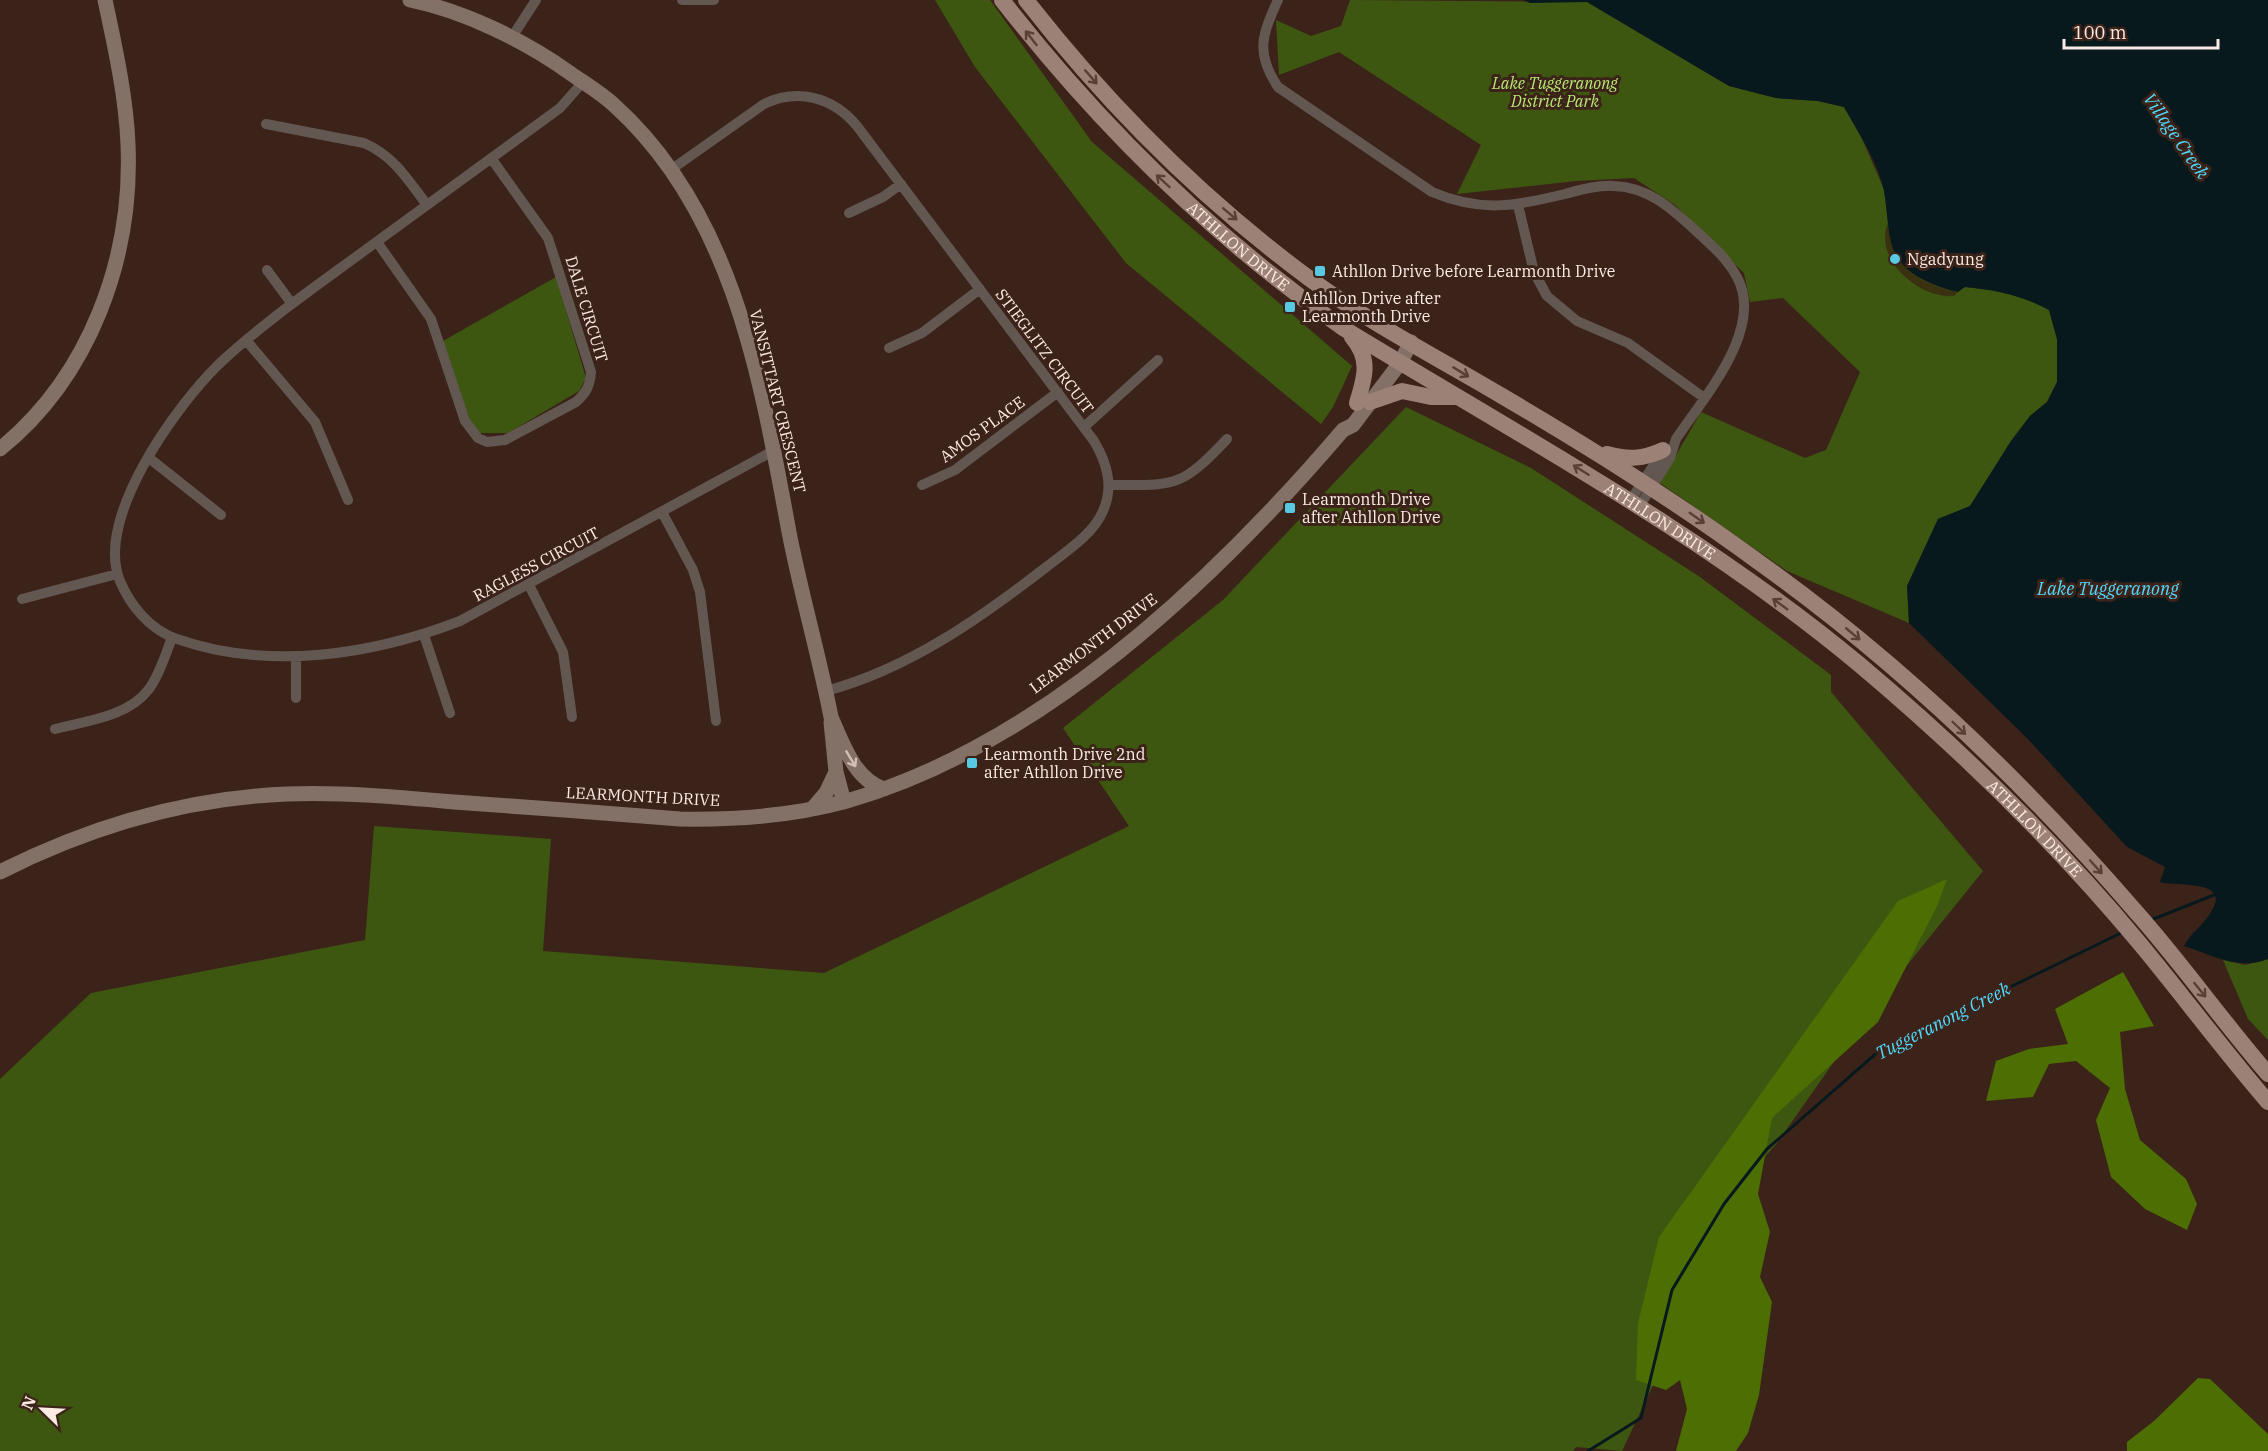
<svg xmlns="http://www.w3.org/2000/svg" width="2268" height="1451" font-family="'IBM Plex Serif',serif">
<rect width="100%" height="100%" fill="#3c2319"/>
<path fill="#3e5710" d="M935 0H990L1092 142 1352 366 1333 407 1321 424 1126 263 975 67Z
M1350 0 1587 2 1729 86 1776 98 1818 101 1844 107 1862 139 1884 189 1891 244 1965 287 2001 291 2030 300 2049 310 2057 339V382L2047 402 2030 416 2011 441 1970 506 1938 519 1907 586 1909 623 1787 571 1660 483 1701 412 1805 458 1826 450 1860 372 1783 298 1750 302 1744 273 1675 205 1634 178 1576 181 1457 194 1481 145 1339 52 1279 75 1276 20 1311 36 1341 26Z
M556 277 586 378 579 391 508 433H480L471 424 443 341Z
M1406 407 1531 468 1700 577 1831 675V692L1983 871 1866 1016 1777 1143 1708 1223 1663 1364 1622 1451 1576 1447 1573 1451H0V1079L91 993 365 940 374 826 551 839 543 951 824 973 1129 826 1063 728 1223 600Z
M2268 959V1040L2248 1019 2223 960 2245 965Z"/>
<path fill="#4c6e03" d="M1947 879 1938 904 1878 1022 1772 1118 1758 1194 1770 1232 1760 1277 1772 1302 1759 1395 1748 1433 1736 1451H1676L1687 1409 1680 1380 1666 1390 1636 1380 1638 1323 1659 1237 1898 901Z
M2123 972 2154 1026 2120 1032 2125 1089 2140 1140 2186 1179 2197 1204 2187 1230 2145 1209 2111 1177 2096 1120 2110 1088 2076 1061 2049 1064 2033 1097 1986 1101 1996 1061 2029 1049 2068 1044 2055 1009Z
M2198 1378 2210 1379 2268 1434V1451H2127V1442L2154 1421Z"/>
<path fill="#3a3111" d="M1888 223C1894 266 1915 283 1958 292L1954 296C1919 299 1873 259 1888 223Z"/>
<path fill="#08191e" d="M1523 0H2268V959C2239 971 2212 955 2184 946 2191 932 2204 925 2211 912 2233 878 2173 887 2160 882L2165 867 2127 847 2027 738 1909 623 1907 586 1938 519 1970 506 2011 441 2030 416 2047 402 2057 382V339L2049 310C2021 295 1995 290 1965 287L1958 292C1931 286 1897 272 1891 242 1887 225 1887 207 1884 191 1878 162 1858 132 1844 107L1818 101 1776 98 1729 86 1587 2 1530 3Z"/>
<g fill="none" stroke-linecap="round" stroke-linejoin="round">
<path stroke="#08191e" stroke-width="3" d="M2151 920 2214 895
M1588 1451 1641 1418 1672 1290 1724 1204 1767 1149 1879 1051 2123 932"/>
<path stroke="#635751" stroke-width="10" d="M682 0H714
M1278 0C1262 35 1255 53 1278 87L1432 192C1482 213 1514 206 1565 194 1580 190 1597 185 1614 186 1648 187 1671 208 1695 230 1711 245 1727 258 1737 277 1765 329 1704 397 1676 439L1670 458 1639 507
M512 37 536 0
M583 82 560 108C495 155 430 203 364 251 315 287 264 322 219 364 176 406 94 519 120 581 130 605 150 630 177 639 269 671 372 655 460 621L773 451
M266 124 364 143C394 156 408 180 427 205
M672 169 764 104C798 88 833 97 857 126L1094 441C1107 463 1114 486 1103 511 1093 535 1065 552 1045 568 979 619 908 669 826 691
M1518 205 1534 272 1547 296 1577 321 1628 343 1703 397
M849 213 883 197 901 184
M377 242 431 319 465 421 478 438 487 442 505 440 576 402C586 393 590 386 591 372L548 238 491 158
M267 270 292 304
M246 340 315 422 348 500
M889 348 922 333 980 289
M1084 427 1158 360
M149 458 221 515
M922 485 955 470 1058 392
M1109 485C1175 485 1180 489 1227 439
M1630 501 1663 451
M662 512 693 570 700 592 716 721
M529 585 563 652 572 717
M22 599 117 574
M424 635 450 713
M296 656V698
M55 729C86 721 128 717 149 689 160 674 165 655 172 638"/>
<path stroke="#837066" stroke-width="15" d="M410 0C464 11 526 41 570 73 584 83 601 93 614 105 734 213 761 381 789 532 801 594 819 655 831 717 843 744 854 779 884 789
M0 449C90 376 133 258 128 144 126 96 115 47 105 0
M831 722 836 772 844 802
M814 807 826 793 836 772
M0 872C89 827 187 798 287 794 342 792 399 797 454 802 529 807 605 813 680 819 735 820 793 816 847 801 1042 745 1214 581 1343 430L1353 425 1400 363 1411 342"/>
<g stroke="#9c8276" stroke-width="16">
<path id="s1" d="M1002 0C1100 126 1212 236 1343 328 1518 435 1702 533 1860 665 1961 750 2057 844 2141 945 2184 997 2224 1051 2268 1102"/>
<path d="M1026 0C1108 105 1203 200 1310 279 1370 323 1438 358 1502 396 1591 448 1677 502 1760 563 1900 663 2025 783 2137 913 2183 965 2223 1022 2268 1074"/>
<path d="M1352 337C1371 359 1365 377 1357 403"/>
<path d="M1370 402 1402 391 1431 397H1455"/>
<path d="M1607 454C1628 460 1643 459 1663 450"/>
</g>
</g>
<defs><path id="oneway-shaft" d="M-6 0H5M1.5-3L5.5 0L1.5 3" fill="none" stroke-width="1.6" stroke-linecap="round" stroke-linejoin="round" transform="scale(1.5)"/></defs>
<g stroke="#594035">
<use href="#oneway-shaft" transform="translate(1031 38) rotate(-128)"/>
<use href="#oneway-shaft" transform="translate(1091 77) rotate(49)"/>
<use href="#oneway-shaft" transform="translate(1163 181) rotate(-137)"/>
<use href="#oneway-shaft" transform="translate(1230 214) rotate(40)"/>
<use href="#oneway-shaft" transform="translate(1461 372) rotate(31)"/>
<use href="#oneway-shaft" transform="translate(1581 470) rotate(-148)"/>
<use href="#oneway-shaft" transform="translate(1697 518) rotate(35)"/>
<use href="#oneway-shaft" transform="translate(1780 604) rotate(-144)"/>
<use href="#oneway-shaft" transform="translate(1853 634) rotate(40)"/>
<use href="#oneway-shaft" transform="translate(1959 728) rotate(44)"/>
<use href="#oneway-shaft" transform="translate(2096 867) rotate(48)"/>
<use href="#oneway-shaft" transform="translate(2200 990) rotate(51)"/>
</g>
<use stroke="#d2c0b8" href="#oneway-shaft" transform="translate(851 759) rotate(59)"/>
<g fill="#57c9e2" stroke="#3c2319" stroke-width="2">
<circle cx="1895" cy="259" r="6"/>
<rect x="1314" y="265" width="12" height="12" rx="3"/>
<rect x="1284" y="301" width="12" height="12" rx="3"/>
<rect x="1284" y="502" width="12" height="12" rx="3"/>
<rect x="966" y="757" width="12" height="12" rx="3"/>
</g>
<g text-anchor="middle" stroke-width="6" stroke-linejoin="round" paint-order="stroke">
<g font-size="16" font-style="italic" fill="#b8e972" stroke="#3c2319">
<text x="1555" y="89">Lake Tuggeranong<tspan x="1555" dy="18">District Park</tspan></text>
</g>
<g font-size="16" fill="#fcebe4" stroke="#3c2319">
<text dy="6" stroke="none"><textPath href="#s1" startOffset="342">ATHLLON DRIVE</textPath></text>
<text transform="translate(587 309) rotate(73)" y="6">DALE CIRCUIT</text>
<text transform="translate(1045 351) rotate(53)" y="6">STIEGLITZ CIRCUIT</text>
<text transform="translate(778 401) rotate(76)" y="6">VANSITTART CRESCENT</text>
<text transform="translate(982 429) rotate(-36)" y="6">AMOS PLACE</text>
<text dy="6" stroke="none"><textPath href="#s1" startOffset="846">ATHLLON DRIVE</textPath></text>
<text transform="translate(536 564) rotate(-28)" y="6">RAGLESS CIRCUIT</text>
<text transform="translate(1093 643) rotate(-37)" y="6">LEARMONTH DRIVE</text>
<text transform="translate(643 796) rotate(3)" y="6">LEARMONTH DRIVE</text>
<text dy="6" stroke="none"><textPath href="#s1" startOffset="1332">ATHLLON DRIVE</textPath></text>
</g>
<g font-size="16" fill="#fcebe4" stroke="#3c2319" text-anchor="start">
<text x="1907" y="265">Ngadyung</text>
<text x="1332" y="277">Athllon Drive before Learmonth Drive</text>
<text x="1302" y="304">Athllon Drive after<tspan x="1302" dy="18">Learmonth Drive</tspan></text>
<text x="1302" y="505">Learmonth Drive<tspan x="1302" dy="18">after Athllon Drive</tspan></text>
<text x="984" y="760">Learmonth Drive 2nd<tspan x="984" dy="18">after Athllon Drive</tspan></text>
</g>
<g font-size="18" font-style="italic" fill="#50d9fd" stroke="#3c2319">
<text transform="translate(2176 136) rotate(55)" y="6">Village Creek</text>
<text x="2108" y="595">Lake Tuggeranong</text>
<text transform="translate(1943 1021) rotate(-27)" y="6">Tuggeranong Creek</text>
</g>
</g>
<g transform="translate(42 1409) rotate(294)" stroke="#3c2319" stroke-width="4.5" paint-order="stroke">
<path d="M0-4.5L10 22L0 15L-10 22Z" fill="#fcebe4"/>
<text y="-9" font-size="16" font-weight="bold" text-anchor="middle" fill="#fcebe4">N</text>
</g>
<path d="M2064 39v9h154v-9" fill="none" stroke="#fcebe4" stroke-width="3"/>
<text x="2073" y="39" font-size="18" fill="#fcebe4" stroke="#3c2319" stroke-width="4.5" paint-order="stroke">100 m</text>
</svg>
